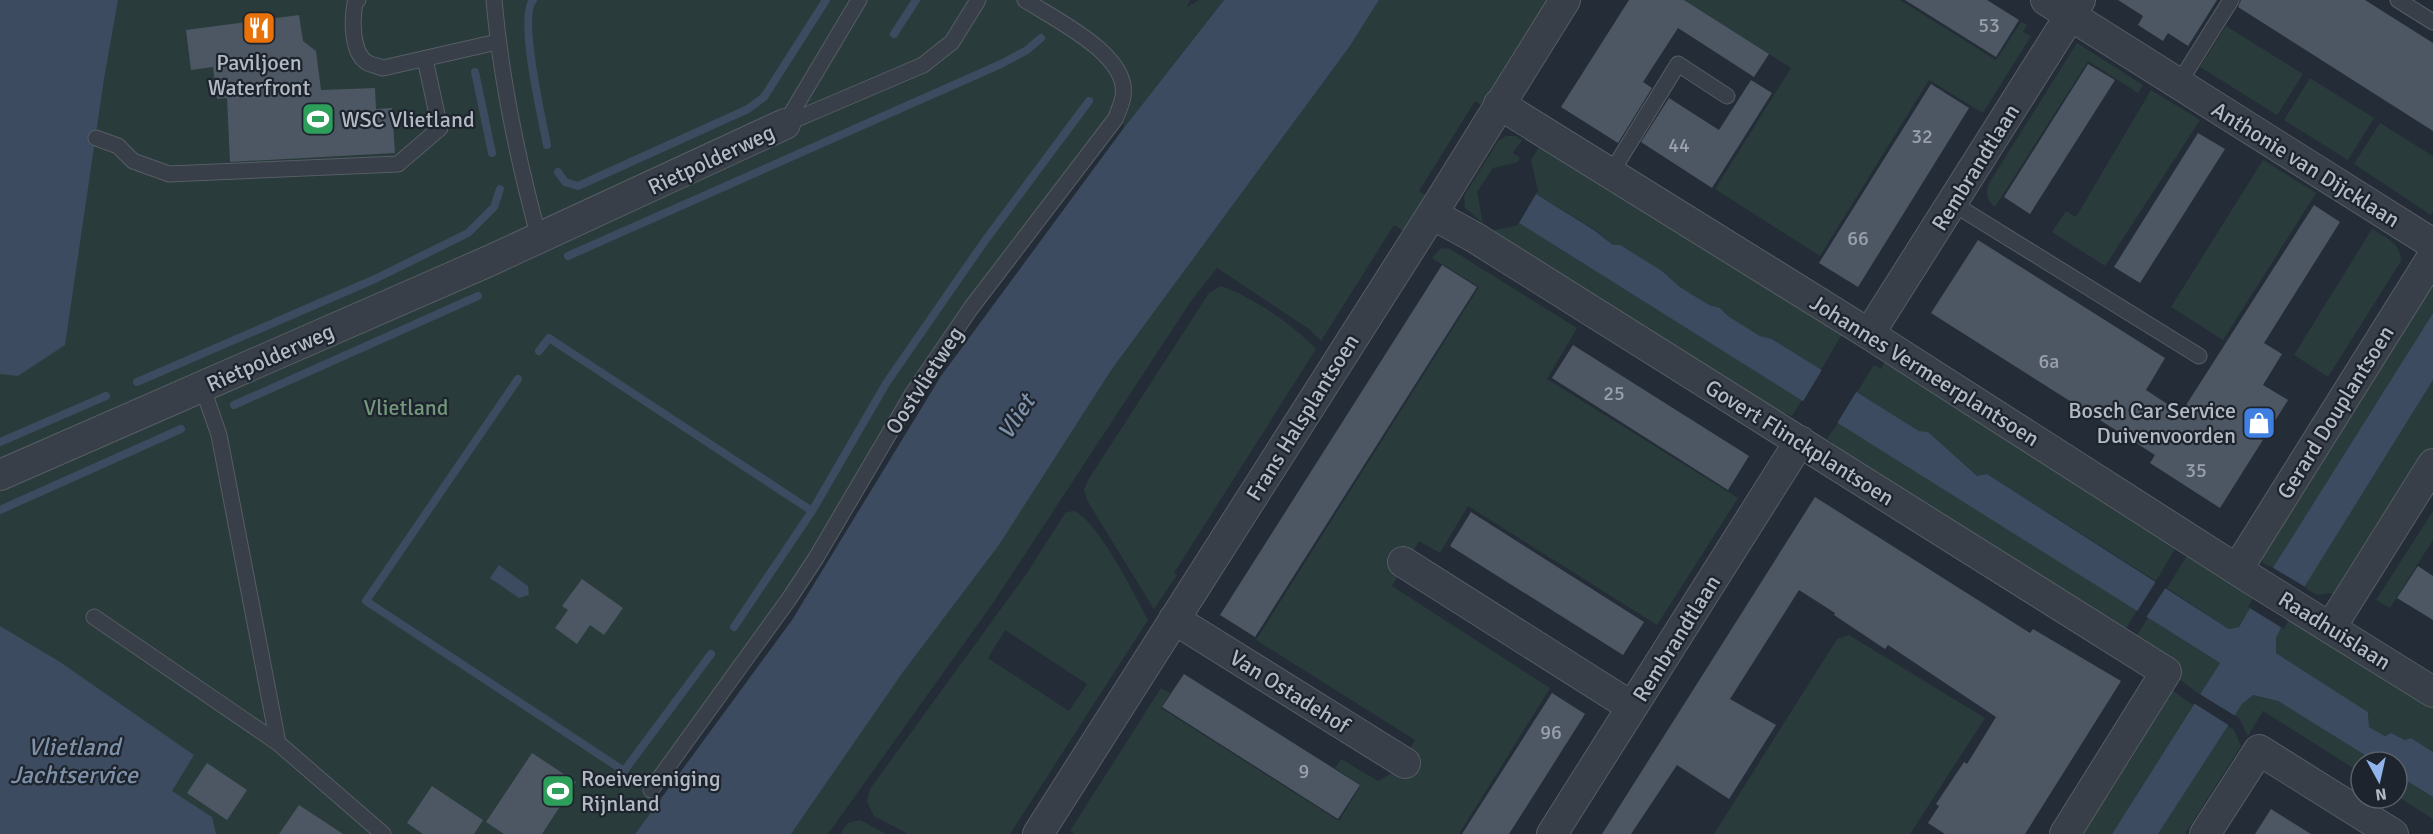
<svg xmlns="http://www.w3.org/2000/svg" width="2433" height="834" font-family="Signika,sans-serif">
<rect width="100%" height="100%" fill="#242d37"/>
<path fill="#293b3a" fill-rule="evenodd" d="M0 0H1190L1187 7 1199 0H1224L1123 129 1131 95 1130 89 1116 111 959 319 784 596 646 786 662 797 635 834H0Z
M1379 0H1554L1483 106 1475 101 1419 191 1426 196 1404 231 1394 225 1321 341 1309 329 1217 268 1191 301 993 603 828 834H791L903 671 999 545 1112 369 1350 46Z
M1684 0H1900L1996 60 2021 22 2027 25 2023 32 2031 36 1983 113 1929 80 1820 256 1715 189 1791 68Z
M2226 26 2303 74 2277 115 2200 67Z
M2077 43 2143 85 2138 93 2088 61 1995 207C1987 200 1986 195 1988 185Z
M2310 78 2374 118 2348 160 2284 120Z
M2151 90 2200 120 2105 266 2052 232 2066 211 2076 217Z
M2380 123 2433 156V211L2431 215 2354 164Z
M1506 136H1516L1522 140 1513 153 1520 158 1518 162 1493 168 1477 192 1483 223 1465 208 1464 196 1498 141Z
M1541 144 1842 334 1821 370 1772 339 1760 336 1728 316 1720 308 1709 305 1680 287 1662 271 1613 245 1594 229 1536 194 1538 191 1531 160Z
M2263 160 2316 193 2223 340 2171 307Z
M1519 223 1802 400 1792 416 1785 413 1780 422 1485 232 1516 226Z
M2372 229C2386 238 2401 243 2401 261L2328 377 2294 355Z
M1445 248 1450 249 1577 328 1547 379 1738 498 1657 625 1468 506 1440 553 1419 541 1392 586 1550 688 1459 834H1075L1070 831 1161 688 1170 693 1161 708 1339 821 1361 785 1335 768 1341 759 1378 781 1397 770 1415 740 1256 640 1479 287 1432 258 1440 249Z
M2433 274V313L2274 566 2305 586 2433 380V452L2391 518 2383 514 2347 571 2354 576 2341 596 2330 593 2317 595 2262 562 2266 545Z
M1221 286C1253 297 1293 325 1316 349L1174 573 1177 575 1154 609 1088 502 1084 490 1088 480 1209 293Z
M1885 361 2178 544 2156 581 1987 474 1977 476 1919 431 1857 392 1874 365 1881 369Z
M1838 423 2137 610 2121 637 1827 452 1832 442 1827 439Z
M1075 511C1100 525 1134 593 1148 620L1010 834H908L874 816 867 802 870 789 1025 576 1066 512ZM1005 630 1087 684 1069 711 988 658Z
M2433 511V540L2390 608 2376 600Z
M2189 552 2258 596 2239 627 2229 629 2167 588Z
M2287 615 2433 706V752L2411 738 2405 740 2391 733 2385 736 2369 727 2368 712 2276 653V638Z
M2148 618 2220 663 2200 695 2132 643Z
M1849 635 1985 718 1910 834H1714L1837 639Z
M2166 686 2193 705 2112 834H2073L2079 825 2086 830 2099 809 2092 804 2100 792 2108 796 2121 775 2113 770 2120 760 2128 764 2141 743 2133 739 2141 727 2148 731 2161 710 2154 706Z
M2253 695 2278 701 2376 762H2361V773L2263 711 2248 736 2239 718 2234 715 2242 704Z
M2227 725 2234 730 2241 746 2185 834H2158Z
M2397 775 2433 797V819L2397 796Z
M860 820 886 834H840L848 823Z"/>
<path fill="#3c4b5f" d="M0 0H118L104 79 65 345 18 376 0 374Z
M1224 0H1379L1350 46 1112 369 999 545 903 672 791 834H635L792 620 941 376 1123 129Z
M1536 194 1594 230 1613 245H1620L1662 271 1680 287 1709 305 1720 308 1728 316 1760 336 1772 339 1919 431 1928 432 1977 476 1987 474 2229 629 2239 627 2274 566 2433 313V380L2287 615 2276 638V653L2368 712 2369 727 2385 736 2391 733 2405 740 2411 738 2433 752V797L2397 775V762H2376L2278 701 2253 695 2242 704 2158 834H2112L2220 663 1519 223Z
M499 565 528 586 529 595 519 598 490 578Z
M0 626 60 662 194 755 172 791 212 817 216 834H0Z"/>
<path fill="#242d37" d="M1823 368 1858 389 1836 425 1802 403Z
M2270 566 2307 588 2284 629 2248 607Z
M2158 578 2168 584 2145 619 2136 613Z
M2198 693 2237 717 2230 726 2192 702Z"/>
<g fill="none" stroke-linecap="round" stroke-linejoin="round">
<path stroke="#3c4b5f" stroke-width="8" d="M533 0C518 17 542 119 547 145
M894 34 916 0
M475 72 492 153
M558 172 565 182 578 186 748 109 764 97 826 0
M568 256 1001 64 1027 50 1041 38
M539 351 549 338 812 511 734 627
M518 379 366 601 624 771 711 654
M137 382 375 279 468 233 494 207 500 189
M234 405 478 296
M0 442 106 396
M0 510 181 429
M812 511 887 382 984 242 1089 101"/>
</g>
<path fill="#4d5763" d="M1629 0H1684L1769 54 1754 77 1678 28 1643 82 1652 88 1618 143 1561 107Z
M1905 0H1987L2019 20 1996 57Z
M2118 0H2217L2188 46 2168 33 2163 41 2138 25 2143 16Z
M2241 0H2365L2433 43V131L2238 7Z
M299 15 303 41 316 51 321 90 375 88 376 109 392 108 395 153 230 162 227 98 217 99 213 67 191 70 186 30Z
M2088 64 2115 80 2030 214 2004 197Z
M1751 80 1772 93 1712 188 1641 142 1669 98 1719 130Z
M1931 84 1969 108 1858 287 1819 263Z
M2198 133 2225 149 2140 283 2114 267Z
M2314 205 2340 222 2264 343 2282 354 2263 385 2288 400 2220 508 2150 463 2155 455 1931 313 1978 240 2165 358 2146 390 2181 413Z
M1442 265 1477 287 1255 637 1220 615Z
M1573 345 1749 456 1728 490 1552 378Z
M1815 497 2030 633 2033 629 2121 681 2025 834H1945L1928 823 1939 806 1936 804 1964 762 1967 764 1996 717 1888 645 1885 649 1834 615 1835 613 1799 590 1730 699 1776 725 1729 799 1677 765 1631 834H1602Z
M1471 512 1644 622 1623 655 1450 546Z
M2418 566 2433 576V620L2397 598Z
M582 579 623 608 604 635 590 625 577 644 555 628 568 610 562 606Z
M1184 674 1360 785 1338 819 1162 707Z
M1552 693 1585 714 1549 771 1509 834H1462Z
M532 753 576 782 542 834H504L486 822Z
M207 763 247 790 227 820 187 793Z
M432 786 483 820 474 834H423L407 823Z
M299 805 343 834H279Z
M2271 809 2311 834H2255Z"/>
<g fill="none" stroke-linecap="round" stroke-linejoin="round">
<g stroke="#565d66" stroke-width="17">
<path id="service" d="M358 0 355 3C352 19 351 54 368 63 372 65 378 66 383 68L497 42
M494 0C501 80 518 161 539 238
M2398 0 2433 22
M2179 83 2231 0
M785 124 923 65 952 42 978 0
M785 124 859 0
M96 138 118 146 133 161 169 174 398 164 440 128 425 59
M1611 173 1678 64 1727 96
M1952 203 2199 356
M202 386 219 435 278 743
M94 617 278 743 383 834
M651 790 789 599 816 558 913 393 971 308 1116 118C1118 111 1122 104 1123 96 1130 55 1054 19 1025 0"/>
</g>
<g stroke="#565d66" stroke-width="32">
<path id="minor" d="M2046 0 2433 244
M1499 104 1869 334 2253 580 2433 692
M1432 214 1474 237 2166 672 2065 834
M1869 334 2080 0
M0 475 489 261 785 124
M1403 562 1632 707
M2238 568 2433 256
M1174 619 1405 763
M2331 627 2433 464
M1038 834 1432 214 1565 0
M1552 834 1800 441
M2205 834 2259 750 2393 834"/>
</g>
<use href="#service" stroke="#383f48" stroke-width="15"/>
<use href="#minor" stroke="#383f48" stroke-width="30"/>
</g>
<defs>
<g id="restaurant-square" transform="scale(1.725)"><rect x="-9" y="-9" width="18" height="18" rx="4" fill="#e8710a" stroke="#1d242d"/><path d="M-5-6h1v4h1v-4h1v4h1v-4h1v5L-1.5 .5V6h-2V.5L-5-1ZM5-6V6H3V1.5H1.5Q1.5-4 5-6Z" fill="#fff"/></g>
<g id="stadium-square" transform="scale(1.725)"><rect x="-9" y="-9" width="18" height="18" rx="4" fill="#2e9e5b" stroke="#1d242d"/><path d="M0-5a6.5 5 0 1 0 0 10a6.5 5 0 1 0 0-10ZM-3.5-1.8h7v3.6h-7Z" fill="#fff"/></g>
<g id="shop-square" transform="scale(1.725)"><rect x="-9" y="-9" width="18" height="18" rx="4" fill="#3f7fe0" stroke="#1d242d"/><path d="M-5-2.5h2.3a2.7 3.5 0 0 1 5.4 0H5L5.5 6h-11ZM-1.5-2.5h3a1.5 2.3 0 0 0-3 0Z" fill="#fff"/></g>
</defs>
<g fill-rule="evenodd">
<use href="#restaurant-square" x="259" y="28"/>
<use href="#stadium-square" x="318" y="119"/>
<use href="#shop-square" x="2259" y="423"/>
<use href="#stadium-square" x="558" y="791"/>
</g>
<g text-anchor="middle" stroke-width="4.5" stroke-linejoin="round" paint-order="stroke">
<g font-size="20" fill="#9aa1ac">
<text x="1989" y="32">53</text>
<text x="1922" y="143">32</text>
<text x="1679" y="152">44</text>
<text x="1858" y="245">66</text>
<text x="2049" y="368">6a</text>
<text x="1614" y="400">25</text>
<text x="2196" y="477">35</text>
<text x="1551" y="739">96</text>
<text x="1304" y="778">9</text>
</g>
<g font-size="22" fill="#b3bac4" stroke="#1d242d" text-anchor="start">
<text x="259" y="70" text-anchor="middle">Paviljoen<tspan x="259" dy="25">Waterfront</tspan></text>
<text x="341" y="127">WSC Vlietland</text>
<text x="2236" y="418" text-anchor="end">Bosch Car Service<tspan x="2236" dy="25">Duivenvoorden</tspan></text>
<text x="581" y="786">Roeivereniging<tspan x="581" dy="25">Rijnland</tspan></text>
</g>
<g font-size="22" fill="#b3bac4" stroke="#1d242d">
<text transform="translate(711 159) rotate(-25)" y="8">Rietpolderweg</text>
<text transform="translate(2306 164) rotate(32)" y="8">Anthonie van Dijcklaan</text>
<text transform="translate(1975 167) rotate(-58)" y="8">Rembrandtlaan</text>
<text transform="translate(270 357) rotate(-24)" y="8">Rietpolderweg</text>
<text transform="translate(1925 370) rotate(32)" y="8">Johannes Vermeerplantsoen</text>
<text transform="translate(924 380) rotate(-57)" y="8">Oostvlietweg</text>
<text transform="translate(2335 412) rotate(-58)" y="8">Gerard Douplantsoen</text>
<text transform="translate(1302 417) rotate(-58)" y="8">Frans Halsplantsoen</text>
<text transform="translate(1800 442) rotate(32)" y="8">Govert Flinckplantsoen</text>
<text transform="translate(2335 630) rotate(32)" y="8">Raadhuislaan</text>
<text transform="translate(1676 638) rotate(-58)" y="8">Rembrandtlaan</text>
<text transform="translate(1290 691) rotate(32)" y="8">Van Ostadehof</text>
</g>
<g font-size="22" fill="#74977c" stroke="#1d242d">
<text x="406" y="415">Vlietland</text>
</g>
<g font-size="24" font-style="italic" fill="#7e91a9" stroke="#1d242d">
<text transform="translate(1016 417) rotate(-57)" y="8">Vliet</text>
<text x="74" y="755">Vlietland<tspan x="74" dy="28">Jachtservice</tspan></text>
</g>
</g>
<g transform="translate(2379 780) rotate(172)"><circle r="28" fill="#1d242d" stroke="#596069" stroke-width="1.5"/>
<path d="M0-4.5L10 22L0 15L-10 22Z" fill="#91b5eb"/>
<text y="-9" font-size="16" font-weight="bold" text-anchor="middle" fill="#b3bac4">N</text>
</g>
</svg>
